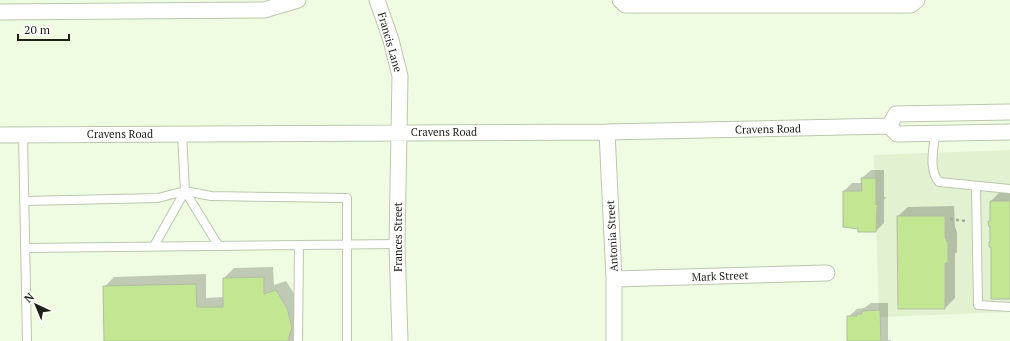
<svg xmlns="http://www.w3.org/2000/svg" width="1010" height="341" font-family="'PT Serif',serif">
<rect width="100%" height="100%" fill="#f0fce2"/>
<path fill="#e2f1d0" d="M1010 150V312L879 317 874 155Z"/>
<path fill="#0003" d="M871 170H884V197H886L884 200V223L876 231 859 228 845 218 844 191 852 183H862V178Z
M999 193H1010V298L991 241V201Z
M954 206 955 227 957 232V252L955 254V298L945 308H899L898 216 908 207Z
M273 267 274 285 286 281 297 298 301 317 294 341H105L104 287 114 277 206 274V298L224 297V278L234 268Z
M871 303H888V340H891V341H848V317L857 309 864 308Z"/>
<path fill="#c3e693" stroke="#b1bca3" d="M861 178H876V205H878V207H877L876 232H858V229L843 227V219H844L843 218V191H862Z
M990 201H1010V299H991V247H989V242H990V226L989 227 988 221H990Z
M897 216H945V237L948 243V263H945V309H898Z
M264 277V294L276 290 287 308 292 327 288 341H104L103 286 196 284 197 307H223V278Z
M880 310 881 341H847V316H857V314H862V311Z"/>
<g fill="none" stroke-linecap="round" stroke-linejoin="round">
<g stroke="#bbc7ae" stroke-width="10">
<path id="service" d="M935 133C934 148 928 170 939 182L1010 189
M182 134 185 191 218 245
M23 135 27 341
M976 186 978 305 1010 307
M24 201 158 198 185 191 211 196 347 198V341
M154 246 185 191
M25 248 397 244
M298 341 299 245"/>
</g>
<g stroke="#bbc7ae" stroke-width="17">
<path id="minor" d="M377 0 391 40 400 76 397 244 400 341
M620 0 625 5H911L917 0
M0 12 264 10 298 0
M889 126 896 114 1010 112
M607 132 614 279V341
M0 135 607 132 889 126 897 134 1010 132
M614 279 827 273"/>
</g>
<path stroke="#a5ae9a" stroke-width="2.5" stroke-dasharray="3 3" stroke-linecap="butt" d="M950 219 965 221"/>
<use href="#service" stroke="#fff" stroke-width="8"/>
<use href="#minor" stroke="#fff" stroke-width="15"/>
</g>
<g text-anchor="middle" stroke-width="3" stroke-linejoin="round" paint-order="stroke">
<g font-size="11" fill="#1c2017" stroke="#fff">
<text transform="translate(390 42) rotate(74)" y="4">Francis Lane</text>
<text transform="translate(768 129) rotate(-1)" y="4">Cravens Road</text>
<text x="444" y="136">Cravens Road</text>
<text x="120" y="138">Cravens Road</text>
<text transform="translate(612 236) rotate(-93)" y="4">Antonia Street</text>
<text transform="translate(398 237) rotate(-90)" y="4">Frances Street</text>
<text transform="translate(720 276) rotate(-2)" y="4">Mark Street</text>
</g>
</g>
<g transform="translate(36 305) rotate(316)" stroke="#ffffff" stroke-width="3" paint-order="stroke">
<path d="M0-3L7 15L0 10L-7 15Z" fill="#1c2017"/>
<text y="-6" font-size="11" font-weight="bold" text-anchor="middle" fill="#1c2017">N</text>
</g>
<path d="M18 34v6h51v-6" fill="none" stroke="#1c2017" stroke-width="2"/>
<text x="24" y="34" font-size="12" fill="#1c2017" stroke="#ffffff" stroke-width="3" paint-order="stroke">20 m</text>
</svg>
